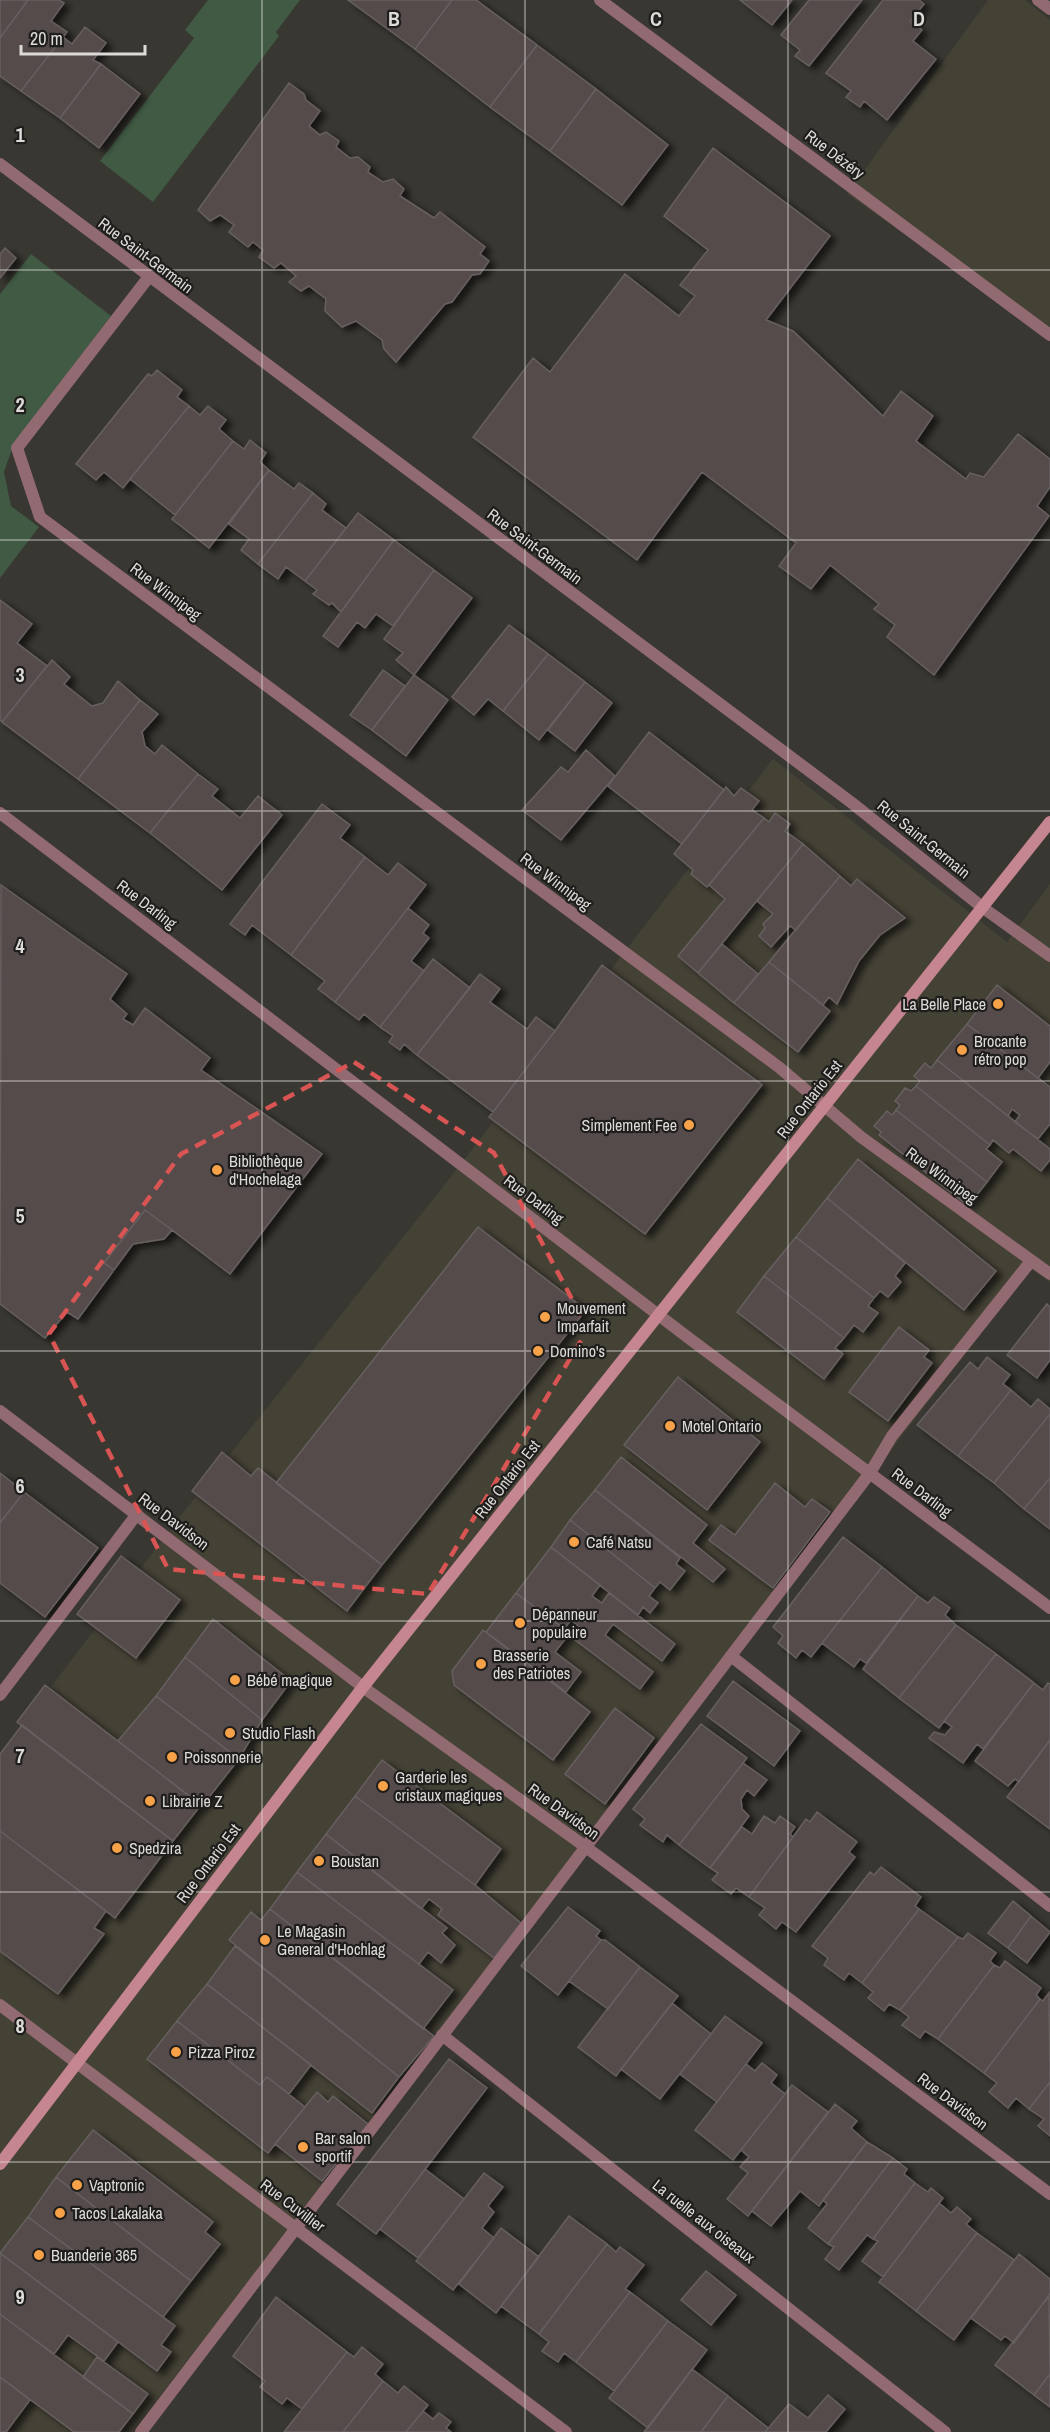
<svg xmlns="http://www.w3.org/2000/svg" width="1050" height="2432" font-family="'Archivo Narrow',sans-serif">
<defs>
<filter id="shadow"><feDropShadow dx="6" dy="4" stdDeviation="3" flood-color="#0009"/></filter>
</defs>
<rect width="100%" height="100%" fill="#393731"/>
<path fill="#444135" d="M988 0H1025L1050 20V335L847 194Z
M773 759 1007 942 1050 884V1282L1031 1269 132 2432H0V1754L179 1518 450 1178Z"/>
<path fill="#405a44" d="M208 0H300L276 32 279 36 153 202 100 161 194 38 185 30Z
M31 254 111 316 14 443 4 472 11 506 39 527 0 578V294Z"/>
<path fill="#544c4c" stroke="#675f5f" stroke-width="1.5" filter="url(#shadow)" d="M0 0H28L0 38Z
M28 0H59L64 3 51 21 67 32 21 91 0 76V38Z
M348 0H452L415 49Z
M452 0H476L537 45 490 107 415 49Z
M740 0H792L772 25Z
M809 0H862L809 66 795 56 800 50 781 35Z
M883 0H919L924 4 910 21 922 30 913 41 936 59 887 120 864 101 860 107 846 97 851 91 826 73Z
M85 27 106 43 93 60 101 64 60 118 21 91 63 37 72 44Z
M537 45 596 89 550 151 490 107Z
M101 64 140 94 99 148 60 118Z
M289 83 304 94 306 100 320 111 309 126 320 135 326 132 339 141 336 147 350 158 358 157 370 167 368 172 383 182 393 179 404 189 400 196 434 218 440 212 485 247 480 254 489 261 480 274 472 275 452 302 445 304 396 362 384 349 382 340 356 321 342 327 325 311 326 299 309 286 301 291 289 282 296 276 281 263 274 268 259 257 263 250 253 242 248 247 229 232 234 225 220 215 210 221 198 210Z
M596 89 668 145 622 205 550 151Z
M713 148 830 236 766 320 793 331 883 416 901 391 933 416 916 441 966 479 970 473 984 477 1018 434 1050 459V487L1037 506 1049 516 934 675 887 637 895 625 874 609 879 604 830 565 811 589 779 566 796 543 702 472 637 560 473 437 533 358 550 372 625 274 679 316 695 296 680 285 708 250 664 216Z
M5 248 16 258 0 278V254Z
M157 370 182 390 177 397 189 406 123 488 104 472 96 480 76 464 148 374 152 376Z
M189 406 200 415 208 406 226 420 219 429 233 441 175 515 130 479Z
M250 440 266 453 260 462 269 470 209 548 172 519 233 441 244 449Z
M269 470 294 489 299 483 313 493 258 564 241 550 249 539 229 524Z
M313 493 326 504 322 510 346 528 305 581 286 567 278 579 258 564Z
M358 513 394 540 341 612 332 603 329 605 313 594 317 590 305 581Z
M394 540 434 570 393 626 376 614 365 628 357 622 338 647 323 636Z
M434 570 472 598 414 675 396 660 403 653 384 639Z
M0 600 32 624 17 643 47 666 2 722 0 720Z
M509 625 548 654 503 711 488 699 474 715 452 697Z
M548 654 585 682 539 740 503 711Z
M52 660 70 677 64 684 92 706 103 703 118 681 140 700 78 779 2 722Z
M383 670 405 686 372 730 350 715Z
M414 675 448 700 406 756 372 730Z
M585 682 612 703 575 751 548 730Z
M140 700 158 714 142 732 145 746 155 754 162 745 198 774 150 833 78 779Z
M649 732 724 790 682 844 608 786Z
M586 750 615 776 561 840 522 810 561 767 568 772Z
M198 774 218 789 212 796 240 818 258 796 282 815 222 890 150 833Z
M726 787 734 796 741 788 759 801 752 810 764 818 707 887 691 874 693 870 674 854Z
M322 804 350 825 340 838 365 857 291 955 252 925 245 935 230 924Z
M775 813 790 824 785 831 803 844 698 973 678 956 725 899 709 885 764 818 769 822Z
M803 844 840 876 796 930 790 926 771 947 759 936 765 928 763 924 773 914 757 901Z
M365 857 388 875 398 863 426 885 335 1002 318 989 325 981 291 955Z
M840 876 851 886 857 879 905 918 880 935 859 961 837 1004 829 997 823 1005 769 962Z
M1 885 127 974 110 999 127 1014 123 1019 133 1025 145 1008 210 1058 201 1070 322 1154 230 1274 172 1230 164 1239 133 1244 78 1319 67 1312 45 1338 0 1304Z
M408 908 429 925 423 933 429 938 411 961 424 971 380 1027 364 1014 359 1020 335 1002Z
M722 944 758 974 734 1003 698 973Z
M433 959 470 988 417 1055 404 1044 400 1050 389 1042 393 1036 380 1027Z
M769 962 830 1011 798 1052 734 1003Z
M602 965 762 1085 645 1234 489 1117 555 1031Z
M480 974 500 989 490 1002 527 1029 536 1017 555 1031 493 1112 417 1055Z
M997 985 1050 1026V1062L1038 1078 967 1024Z
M967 1024 1050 1087V1124L1038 1139 1015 1122 1020 1115 1012 1109 1008 1116 937 1060Z
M937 1060 1050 1149V1160L1041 1171 1013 1149 1009 1153 993 1140 990 1145 916 1086 920 1081 914 1076 925 1063 931 1068Z
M916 1086 990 1145 986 1149 1002 1162 987 1182 896 1110 900 1105 895 1101 905 1088 911 1091Z
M896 1110 987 1182 968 1206 879 1135 881 1132 874 1126 887 1111 892 1115Z
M858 1159 996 1271 964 1310 827 1198Z
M827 1198 905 1263 895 1276 901 1282 888 1297 880 1291 874 1298 796 1237Z
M145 1210 172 1230 164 1239 133 1244 114 1270 104 1263Z
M478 1227 586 1310 382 1565 276 1483Z
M796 1237 874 1298 868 1306 878 1313 863 1332 854 1325 844 1338 764 1276Z
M764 1276 844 1338 835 1348 843 1354 824 1379 737 1312Z
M1047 1304 1050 1307V1360L1037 1378 1007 1355Z
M899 1327 929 1350 924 1357 932 1363 888 1421 849 1392Z
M987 1357 1010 1375 1003 1384 1011 1390 958 1456 917 1425 970 1362 978 1369Z
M678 1377 760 1442 707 1510 624 1445Z
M1011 1390 1031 1407 1038 1399 1050 1409V1414L994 1483 958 1456Z
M1050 1414V1478L1024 1509 994 1483Z
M222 1452 251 1476 258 1468 382 1565 347 1611 192 1491Z
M621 1457 707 1525 693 1543 725 1569 713 1582 595 1490Z
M0 1473 24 1492 0 1523Z
M1050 1478V1529L1024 1509Z
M775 1483 805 1507 812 1499 830 1512 773 1588 709 1540 721 1525 735 1535Z
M595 1490 680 1558 676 1564 685 1571 670 1590 660 1582 655 1588 570 1520Z
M24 1492 98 1548 45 1617 0 1583V1523Z
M570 1520 655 1588 649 1596 658 1603 650 1613 643 1607 638 1615 551 1547Z
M843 1537 882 1567 811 1657 802 1650 796 1658 778 1643 783 1636 773 1627Z
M551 1547 600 1585 592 1596 602 1603 609 1593 675 1644 662 1661 613 1624 605 1635 653 1672 640 1689 574 1639 582 1629 571 1620 564 1629 516 1593Z
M121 1556 180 1600 136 1658 77 1614Z
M882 1567 918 1596 866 1663 860 1659 854 1667 822 1643Z
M516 1593 570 1633 555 1652 581 1672 566 1692 486 1632Z
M918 1596 928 1603 934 1597 950 1608 945 1615 956 1625 899 1698 863 1669Z
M213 1619 291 1681 262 1720 185 1657Z
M956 1625 996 1654 939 1728 899 1698Z
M483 1630 590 1712 553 1760 454 1685 452 1671Z
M996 1654 1034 1683 983 1749 977 1744 963 1763 929 1738 934 1732 945 1735 952 1727 944 1721Z
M185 1657 262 1720 239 1759 156 1696Z
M733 1681 800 1731 774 1766 707 1716Z
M1034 1683 1043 1690 1048 1683 1050 1684V1740L1019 1782 1015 1779 1008 1786 975 1761Z
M45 1685 201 1805 173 1841 17 1722Z
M156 1696 239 1759 202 1806 118 1741Z
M615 1708 654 1738 605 1804 565 1774Z
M701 1724 747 1758 679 1845 667 1835 663 1842 640 1825 645 1819 633 1809Z
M22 1725 173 1841 115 1918 0 1831V1754Z
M1050 1740V1829L1007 1797Z
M382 1760 501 1849 475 1885 355 1796Z
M743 1763 767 1780 754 1796 747 1790 741 1799 742 1809 749 1816 710 1868 679 1845Z
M355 1796 475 1885 521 1923 494 1958 438 1915 442 1909 429 1899 421 1909 326 1834Z
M817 1812 857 1842 849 1852 855 1857 796 1932 782 1922 776 1929 759 1915 765 1908 749 1897 806 1819 810 1822Z
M764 1816 775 1823 780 1816 795 1827 790 1834 793 1837 749 1897 736 1888 731 1894 712 1880 718 1873 710 1868 742 1827 752 1834Z
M0 1831 106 1911 94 1928 104 1934 58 1994 0 1951Z
M326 1834 447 1928 442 1933 455 1945 441 1963 428 1952 419 1964 297 1872Z
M881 1867 921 1897 915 1906 919 1909 862 1983 849 1973 844 1980 824 1965 828 1958 812 1946 870 1872 874 1875Z
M297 1872 453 1990 423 2029 270 1909Z
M1013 1901 1031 1916 1008 1948 988 1933Z
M568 1907 600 1931 596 1936 601 1940 558 1995 521 1966Z
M270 1909 434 2036 399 2077 229 1940 251 1912 261 1920Z
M919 1909 958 1937 900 2010 889 2004 884 2011 868 1998 873 1992 862 1983Z
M1031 1916 1050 1932 1027 1963 1008 1948Z
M968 1933 996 1953 990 1961 994 1965 938 2039 925 2031 920 2038 902 2025 909 2017 900 2010 958 1937 963 1939Z
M601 1940H605L640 1967 608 2009 569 1981Z
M235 1946 399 2077 372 2113 207 1984Z
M1005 1961 1041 1988 1036 1995 1040 1999 984 2073 938 2039 994 1965 1000 1968Z
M640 1967 678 1996 616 2076 578 2047Z
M207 1984 311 2065 289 2094 267 2077 260 2085 177 2021Z
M1049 1993 1050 2082 1029 2109 1016 2098 1008 2108 989 2092 997 2083 984 2073 1040 1999 1043 2001Z
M672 2003 711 2034 660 2099 621 2069Z
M725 2016 762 2043 717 2102 680 2074Z
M177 2021 260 2085 267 2077 305 2107 268 2153 147 2059Z
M449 2059 487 2088 376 2234 337 2204Z
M762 2063 777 2075 771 2083 785 2094 733 2160 695 2130 746 2064 755 2071Z
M1050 2082V2136L1038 2126 1044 2119 1029 2109Z
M792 2085 828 2112 748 2216 727 2199 748 2173 740 2167 749 2157 741 2150Z
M317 2092 328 2102 333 2096 368 2124 322 2181 275 2144Z
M835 2104 857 2121 851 2128 867 2142 819 2206 800 2191 771 2226 752 2211Z
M93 2130 213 2222 205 2232 220 2244 191 2281 56 2177Z
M867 2142 893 2158 828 2244 808 2228 827 2204 823 2200Z
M893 2158 907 2169 904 2174 915 2183 873 2239 867 2235 839 2270 825 2259 834 2247 828 2244Z
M425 2169 464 2199 418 2258 380 2229Z
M484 2173 503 2187 488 2206 494 2212 482 2228 494 2238 453 2290 416 2261Z
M56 2177 191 2281 163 2317 28 2217Z
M915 2183 928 2192 931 2188 943 2198 883 2277 862 2261 878 2241 873 2239Z
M939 2203 951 2213 957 2207 971 2219 966 2224 977 2233 916 2311 879 2282Z
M569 2216 607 2244 539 2334 501 2306Z
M28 2217 175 2326 161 2345 171 2352 157 2371 0 2253Z
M501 2228 539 2257 496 2313 459 2284Z
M977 2233 1014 2260 954 2340 916 2311Z
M607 2244 616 2252 620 2247 644 2265 625 2289 630 2292 576 2362 564 2353 558 2362 542 2351 549 2342 539 2334Z
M0 2253 118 2342 104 2361 68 2335 54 2354 0 2314Z
M1019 2254 1050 2279V2294L1014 2343 1005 2336 1001 2340 971 2318Z
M706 2271 736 2295 711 2325 681 2300Z
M630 2292 668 2321 614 2391 576 2362Z
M1049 2296 1050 2374 1034 2395 995 2365Z
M276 2297 347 2352 302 2409 287 2398 282 2404 260 2387 265 2381 233 2356Z
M0 2314 133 2414 119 2432H74L0 2377Z
M668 2321 707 2350 648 2428 609 2398Z
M362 2347 383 2364 375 2374 383 2381 343 2432H284L347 2352 354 2357Z
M97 2357 148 2394 133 2414 83 2377Z
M692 2369 728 2396 701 2432H644Z
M1050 2374V2407L1034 2395Z
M0 2377 30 2400 6 2432H0Z
M383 2381 398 2393 404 2386 428 2405 406 2432H343Z
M828 2395 845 2409 826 2432H765L789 2404 808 2418Z
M728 2396 768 2428 765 2432H701Z
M423 2411 433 2419 439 2413 451 2422 446 2428 451 2432H406Z"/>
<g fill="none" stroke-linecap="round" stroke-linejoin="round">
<path stroke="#926a71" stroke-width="12" d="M1038 0 1050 9
M148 278 17 448 40 517 780 1068 861 1137 1050 1274
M731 1656 1050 1906
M0 1695 137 1514
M442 2035 945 2432
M141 2432 870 1473 892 1436 1031 1261"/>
<path stroke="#926a71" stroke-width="12" d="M600 0 1050 335
M0 164 852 803 982 907 1050 956
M0 813 690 1339 1050 1608
M0 1411 363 1687 586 1847 1050 2194
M0 2005 566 2432"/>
<path stroke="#c58591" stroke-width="12" d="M0 2164 363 1687 1050 822"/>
</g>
<path fill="none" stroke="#d85554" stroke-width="4.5" stroke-dasharray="12 8" stroke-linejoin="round" d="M354 1062 494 1153 588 1329 428 1594 168 1569 49 1334 181 1154Z"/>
<path fill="none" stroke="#dcdbd7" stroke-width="1.5" stroke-opacity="0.55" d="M262 0V2432M525 0V2432M788 0V2432M0 270H1050M0 540H1050M0 811H1050M0 1081H1050M0 1351H1050M0 1621H1050M0 1892H1050M0 2162H1050"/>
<g fill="#f7a149" stroke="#1f1e1c" stroke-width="2">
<circle cx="998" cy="1004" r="6"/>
<circle cx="962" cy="1050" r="6"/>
<circle cx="689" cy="1125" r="6"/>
<circle cx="217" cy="1170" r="6"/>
<circle cx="545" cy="1317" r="6"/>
<circle cx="538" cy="1351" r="6"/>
<circle cx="670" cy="1426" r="6"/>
<circle cx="574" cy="1542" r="6"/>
<circle cx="520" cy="1623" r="6"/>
<circle cx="481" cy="1664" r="6"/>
<circle cx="235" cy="1680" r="6"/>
<circle cx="230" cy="1733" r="6"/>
<circle cx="172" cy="1757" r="6"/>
<circle cx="383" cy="1786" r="6"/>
<circle cx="150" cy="1801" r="6"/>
<circle cx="117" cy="1848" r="6"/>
<circle cx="319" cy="1861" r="6"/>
<circle cx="265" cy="1940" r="6"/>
<circle cx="176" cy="2052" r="6"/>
<circle cx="303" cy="2147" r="6"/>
<circle cx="77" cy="2185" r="6"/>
<circle cx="60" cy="2213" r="6"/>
<circle cx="39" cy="2255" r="6"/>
</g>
<g text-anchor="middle" stroke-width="4.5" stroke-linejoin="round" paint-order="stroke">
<g font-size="16" fill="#dcdbd7" stroke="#1f1e1c">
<text transform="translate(835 154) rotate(37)" y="6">Rue Dézéry</text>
<text transform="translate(146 255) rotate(37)" y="6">Rue Saint-Germain</text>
<text transform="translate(535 546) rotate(37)" y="6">Rue Saint-Germain</text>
<text transform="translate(166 591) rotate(37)" y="6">Rue Winnipeg</text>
<text transform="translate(924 839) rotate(39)" y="6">Rue Saint-Germain</text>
<text transform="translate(556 881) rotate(37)" y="6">Rue Winnipeg</text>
<text transform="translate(147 904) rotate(37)" y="6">Rue Darling</text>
<text transform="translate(809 1099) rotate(-52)" y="6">Rue Ontario Est</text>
<text transform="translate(942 1175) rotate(36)" y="6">Rue Winnipeg</text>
<text transform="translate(534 1199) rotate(37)" y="6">Rue Darling</text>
<text transform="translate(507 1479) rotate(-52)" y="6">Rue Ontario Est</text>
<text transform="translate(922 1492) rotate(37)" y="6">Rue Darling</text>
<text transform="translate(174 1521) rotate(37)" y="6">Rue Davidson</text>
<text transform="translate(564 1811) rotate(36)" y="6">Rue Davidson</text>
<text transform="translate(208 1863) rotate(-53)" y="6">Rue Ontario Est</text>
<text transform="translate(953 2101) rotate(37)" y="6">Rue Davidson</text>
<text transform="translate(293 2205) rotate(37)" y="6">Rue Cuvillier</text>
<text transform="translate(704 2221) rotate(38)" y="6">La ruelle aux oiseaux</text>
</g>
<g font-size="16" fill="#dcdbd7" stroke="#1f1e1c" text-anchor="start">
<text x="986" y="1010" text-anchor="end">La Belle Place</text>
<text x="974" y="1047">Brocante<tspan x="974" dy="18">rétro pop</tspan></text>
<text x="677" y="1131" text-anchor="end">Simplement Fee</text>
<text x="229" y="1167">Bibliothèque<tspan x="229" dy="18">d'Hochelaga</tspan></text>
<text x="557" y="1314">Mouvement<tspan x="557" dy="18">Imparfait</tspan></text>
<text x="550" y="1357">Domino's</text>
<text x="682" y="1432">Motel Ontario</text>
<text x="586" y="1548">Café Natsu</text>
<text x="532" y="1620">Dépanneur<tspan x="532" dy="18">populaire</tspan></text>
<text x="493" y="1661">Brasserie<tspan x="493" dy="18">des Patriotes</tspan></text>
<text x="247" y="1686">Bébé magique</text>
<text x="242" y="1739">Studio Flash</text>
<text x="184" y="1763">Poissonnerie</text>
<text x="395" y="1783">Garderie les<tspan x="395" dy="18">cristaux magiques</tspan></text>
<text x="162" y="1807">Librairie Z</text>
<text x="129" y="1854">Spedzira</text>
<text x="331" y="1867">Boustan</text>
<text x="277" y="1937">Le Magasin<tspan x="277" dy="18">General d'Hochlag</tspan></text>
<text x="188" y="2058">Pizza Piroz</text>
<text x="315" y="2144">Bar salon<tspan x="315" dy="18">sportif</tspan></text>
<text x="89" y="2191">Vaptronic</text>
<text x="72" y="2219">Tacos Lakalaka</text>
<text x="51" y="2261">Buanderie 365</text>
</g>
</g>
<g font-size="20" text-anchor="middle" font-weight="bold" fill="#dcdbd7" stroke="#1f1e1c" stroke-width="4.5" stroke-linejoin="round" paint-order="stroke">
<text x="394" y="26">B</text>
<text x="656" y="26">C</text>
<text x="919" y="26">D</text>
<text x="20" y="142">1</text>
<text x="20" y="412">2</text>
<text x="20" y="682">3</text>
<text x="20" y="953">4</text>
<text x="20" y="1223">5</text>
<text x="20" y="1493">6</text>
<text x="20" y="1763">7</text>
<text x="20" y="2033">8</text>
<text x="20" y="2304">9</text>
</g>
<path d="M21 45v9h124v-9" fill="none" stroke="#dcdbd7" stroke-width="3"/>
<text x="30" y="45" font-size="18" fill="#dcdbd7" stroke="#1f1e1c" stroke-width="4.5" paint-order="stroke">20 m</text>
</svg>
